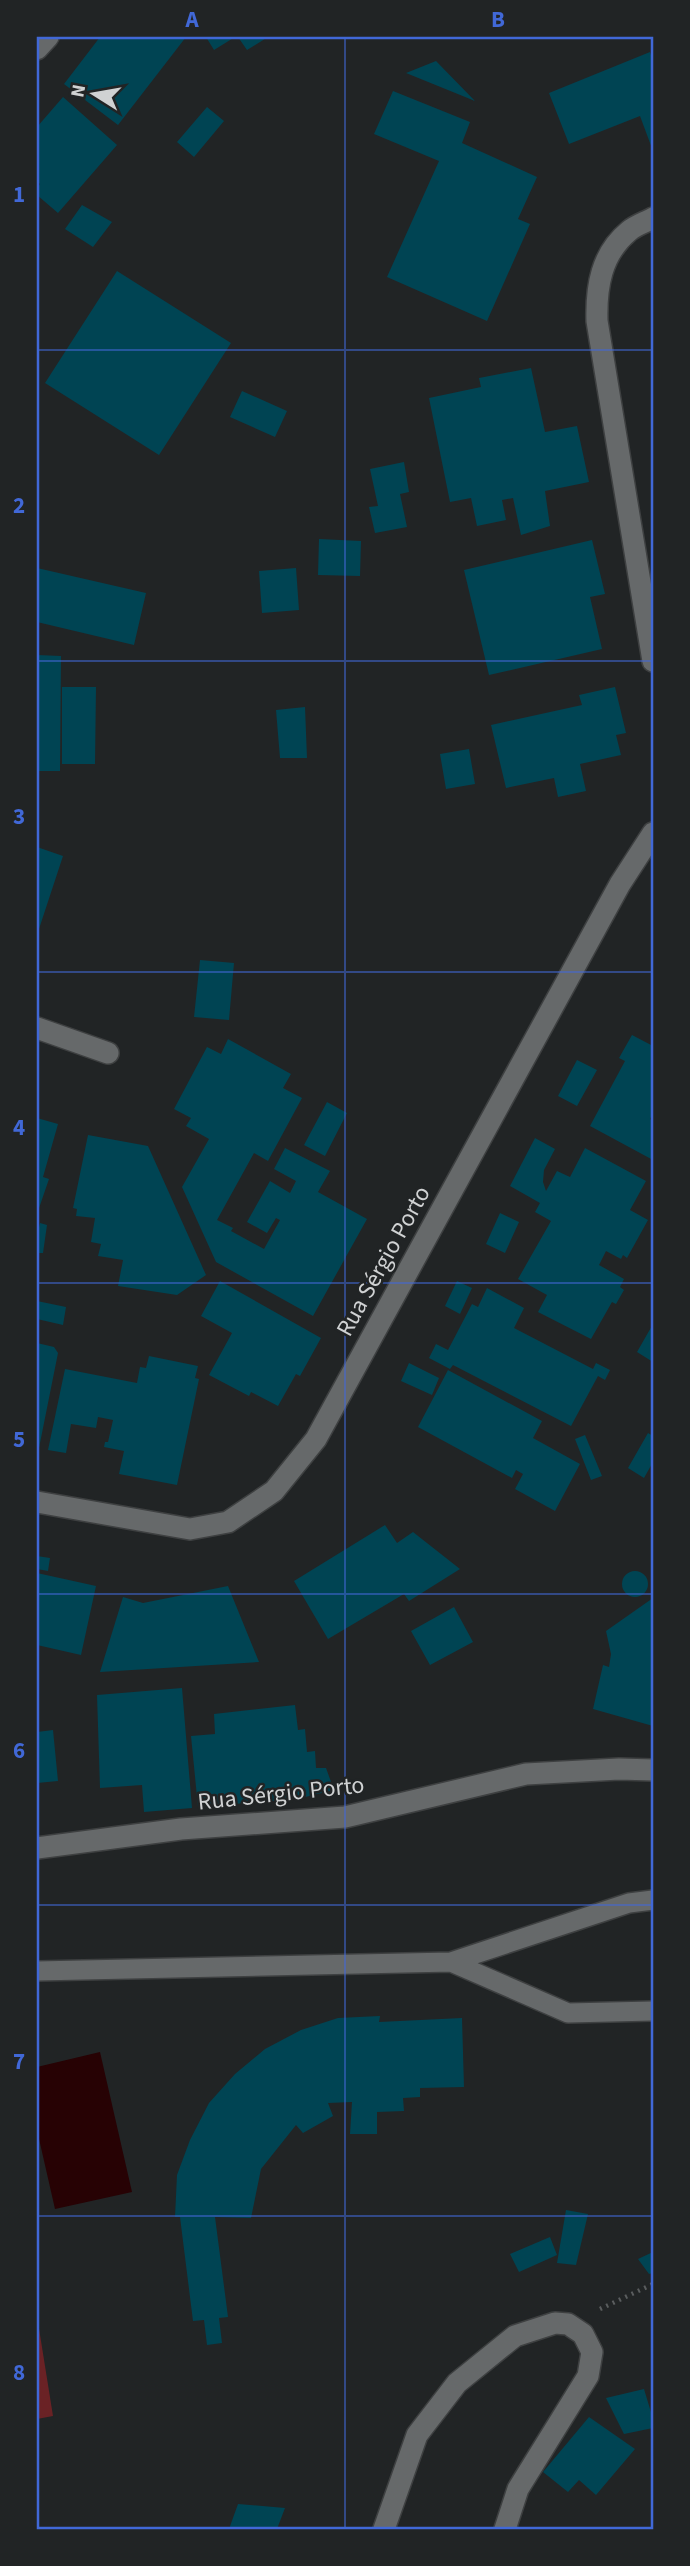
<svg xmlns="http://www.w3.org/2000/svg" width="690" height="2566" font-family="'Source Sans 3',sans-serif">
<rect width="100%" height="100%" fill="#212425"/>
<path fill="#6a2225" d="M37 2316 53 2416 37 2419Z"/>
<path fill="#270204" d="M100 2052 132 2192 55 2209 37 2130V2067Z"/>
<path fill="#004453" d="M100 37H186L118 125 64 84Z
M206 37H235L214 50Z
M238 37H268L247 50Z
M650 52 653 61V151L640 116 569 144 549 93Z
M436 61 475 101 406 73Z
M393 91 470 122 462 143 537 177 518 219 530 224 487 321 387 277 439 161 374 134Z
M63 97 117 145 58 213 37 195V188L40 184 37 181V127Z
M207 107 224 121 194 157 177 142Z
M82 205 112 222 93 247 65 229Z
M117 271 231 343 159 455 45 383Z
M531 368 545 432 577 426 589 482 545 491 550 526 521 535 513 498 502 500 506 520 477 526 471 498 450 502 429 398 481 387 479 378Z
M242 391 287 411 275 437 230 417Z
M404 462 409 492 400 494 407 527 375 533 369 507 378 506 370 469Z
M319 539 361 541 360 576 318 575Z
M592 540 605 594 590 597 602 649 489 675 464 570Z
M37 568 146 593 134 645 37 622Z
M296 568 299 610 262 613 259 571Z
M37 655 61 656 60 771H37Z
M62 687H96L95 764H62Z
M615 687 626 733 616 735 621 755 580 764 586 791 558 797 554 778 506 788 491 725 582 705 579 695Z
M305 707 307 758H280L276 710Z
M469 749 475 784 446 789 440 754Z
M37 847 63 856 37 935Z
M200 960 234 963 229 1020 194 1017Z
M632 1035 653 1046V1113L650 1119 653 1121V1160L590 1126 625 1061 619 1058Z
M228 1039 291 1074 283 1088 302 1098 268 1161 254 1153 217 1220 233 1228 231 1231 264 1249 280 1220 276 1218 267 1233 247 1222 270 1181 290 1193 296 1181 274 1169 285 1148 330 1171 318 1192 367 1219 313 1316 216 1262 182 1187 209 1139 186 1126 191 1118 174 1109 207 1047 221 1054Z
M577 1060 597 1070 577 1106 558 1096Z
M327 1102 347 1113 325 1156 304 1145Z
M37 1118 58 1124 43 1177 49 1179 37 1214Z
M88 1135 148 1146 206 1275 177 1295 118 1286 123 1260 98 1256 101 1244 91 1242 95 1218 76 1216 77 1209 73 1208Z
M535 1138 555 1149 544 1170 543 1182 546 1191 557 1171 570 1177 585 1148 646 1181 630 1210 648 1220 627 1258 623 1255 621 1259 606 1251 599 1265 624 1279 620 1287 624 1290 616 1304 612 1302 591 1339 538 1312 547 1295 518 1279 551 1221 535 1212 540 1203 510 1186Z
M500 1213 519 1222 505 1253 486 1244Z
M40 1223 47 1225 43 1253H37V1236Z
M220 1281 321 1338 300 1376 296 1374 278 1406 251 1392 249 1396 209 1375 232 1333 201 1316Z
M457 1281 472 1288 460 1314 445 1306Z
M487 1288 524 1308 514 1328 593 1369 596 1363 610 1370 605 1380 598 1376 571 1426 453 1365 450 1369 429 1358 436 1344 448 1350 472 1304 478 1307Z
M37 1301 66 1307 63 1325 37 1319Z
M653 1324V1362L637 1352Z
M37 1343 54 1347 58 1353 38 1453Z
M149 1356 198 1366 195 1378 199 1379 177 1485 119 1474 124 1451 104 1447 105 1442H108L113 1420 98 1417 96 1428 71 1424 66 1453 48 1450 65 1369 137 1383 140 1367 146 1368Z
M409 1363 439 1378 432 1395 401 1381Z
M448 1370 542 1421 533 1438 580 1464 555 1511 515 1489 523 1474 516 1470 512 1478 418 1427Z
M648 1433 653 1436V1462L644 1478 628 1468Z
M585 1435 602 1476 591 1480 575 1439Z
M385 1525 397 1543 413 1532 460 1569 409 1601 404 1594 328 1639 294 1581Z
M37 1556 50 1558 48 1571 37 1569Z
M622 1584a13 13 0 1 1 26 0a13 13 0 1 1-26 0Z
M37 1573 96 1586 81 1655 37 1645Z
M228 1586 259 1662 100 1672 123 1597 143 1603Z
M653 1598V1726L593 1709 603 1665 609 1667 611 1654 606 1631Z
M454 1607 473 1642 430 1665 411 1631Z
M182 1688 192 1808 144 1812 142 1785 100 1788 97 1695Z
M295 1705 298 1730 305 1729 307 1752 315 1751 316 1768H326L334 1790 297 1799 198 1807 191 1736 215 1734 214 1714Z
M53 1730 58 1781 37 1783V1732Z
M380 2016 379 2022 462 2018 464 2087 420 2088V2097L403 2098 404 2111 377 2112V2134H350L352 2102 328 2103 333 2116 303 2133 296 2125 261 2169 251 2218 215 2217 228 2317 219 2318 222 2343 207 2345 204 2320 193 2321 180 2217H175L177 2175 190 2140 209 2103 235 2074 265 2049 301 2030 338 2018Z
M566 2210 588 2214 576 2265 557 2263Z
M550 2237 557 2255 519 2272 510 2254Z
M653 2252V2273L649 2274 638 2259Z
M644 2389 653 2419V2428L624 2434 606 2398Z
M589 2417 635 2449 596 2495 579 2480 568 2492 543 2472Z
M238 2504 285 2508 277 2529H229Z"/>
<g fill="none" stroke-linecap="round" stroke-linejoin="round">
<g stroke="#3e4041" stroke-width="22">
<path id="service" d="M451 1962 568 2013 653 2011
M37 1971 451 1962 629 1903 653 1900"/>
</g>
<g stroke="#3e4041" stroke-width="24">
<path id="minor" d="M37 49 48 37
M653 218C646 222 636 225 629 231 601 254 596 287 597 321L653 661
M37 1028 108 1053
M37 1502 190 1529 228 1522 274 1491 316 1439 620 884 653 833
M37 1848 181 1829 345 1817 526 1774 619 1769 653 1770"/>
</g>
<g stroke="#3e4041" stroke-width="24">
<path id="tertiary" d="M384 2529 417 2435 457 2383 515 2336 555 2323 568 2324 583 2334 592 2352 588 2376 518 2489 505 2529"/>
</g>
<path stroke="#5a5d5e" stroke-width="4.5" stroke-dasharray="2 5" stroke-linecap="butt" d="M600 2309 653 2284"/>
<use href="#service" stroke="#66696a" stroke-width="19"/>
<use href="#minor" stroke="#66696a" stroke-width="21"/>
<use href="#tertiary" stroke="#66696a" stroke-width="21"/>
</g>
<path fill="none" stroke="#4168d7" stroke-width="2" stroke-opacity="0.55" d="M345 37V2529M37 350H653M37 661H653M37 972H653M37 1283H653M37 1594H653M37 1905H653M37 2216H653"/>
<g text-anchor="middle" stroke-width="5" stroke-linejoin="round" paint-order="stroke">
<g font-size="24" fill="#d0d2d3" stroke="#212425">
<text transform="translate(383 1261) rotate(-61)" y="8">Rua Sérgio Porto</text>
<text transform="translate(281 1793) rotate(-6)" y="8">Rua Sérgio Porto</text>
</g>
</g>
<rect width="690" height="2566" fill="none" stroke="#212425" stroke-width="77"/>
<g transform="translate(94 94) rotate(281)" stroke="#212425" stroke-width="5" paint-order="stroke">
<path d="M0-5L12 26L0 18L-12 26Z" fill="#d0d2d3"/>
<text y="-10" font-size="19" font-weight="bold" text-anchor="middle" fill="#d0d2d3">N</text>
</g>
<rect x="38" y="38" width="614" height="2490" fill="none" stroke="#4168d7" stroke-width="2.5"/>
<g font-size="23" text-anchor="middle" font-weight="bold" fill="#4168d7">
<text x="192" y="27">A</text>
<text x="498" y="27">B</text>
<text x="19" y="202">1</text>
<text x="19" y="513">2</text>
<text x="19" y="824">3</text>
<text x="19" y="1135">4</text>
<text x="19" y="1447">5</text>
<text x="19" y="1758">6</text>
<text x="19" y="2069">7</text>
<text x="19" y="2380">8</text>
</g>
</svg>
